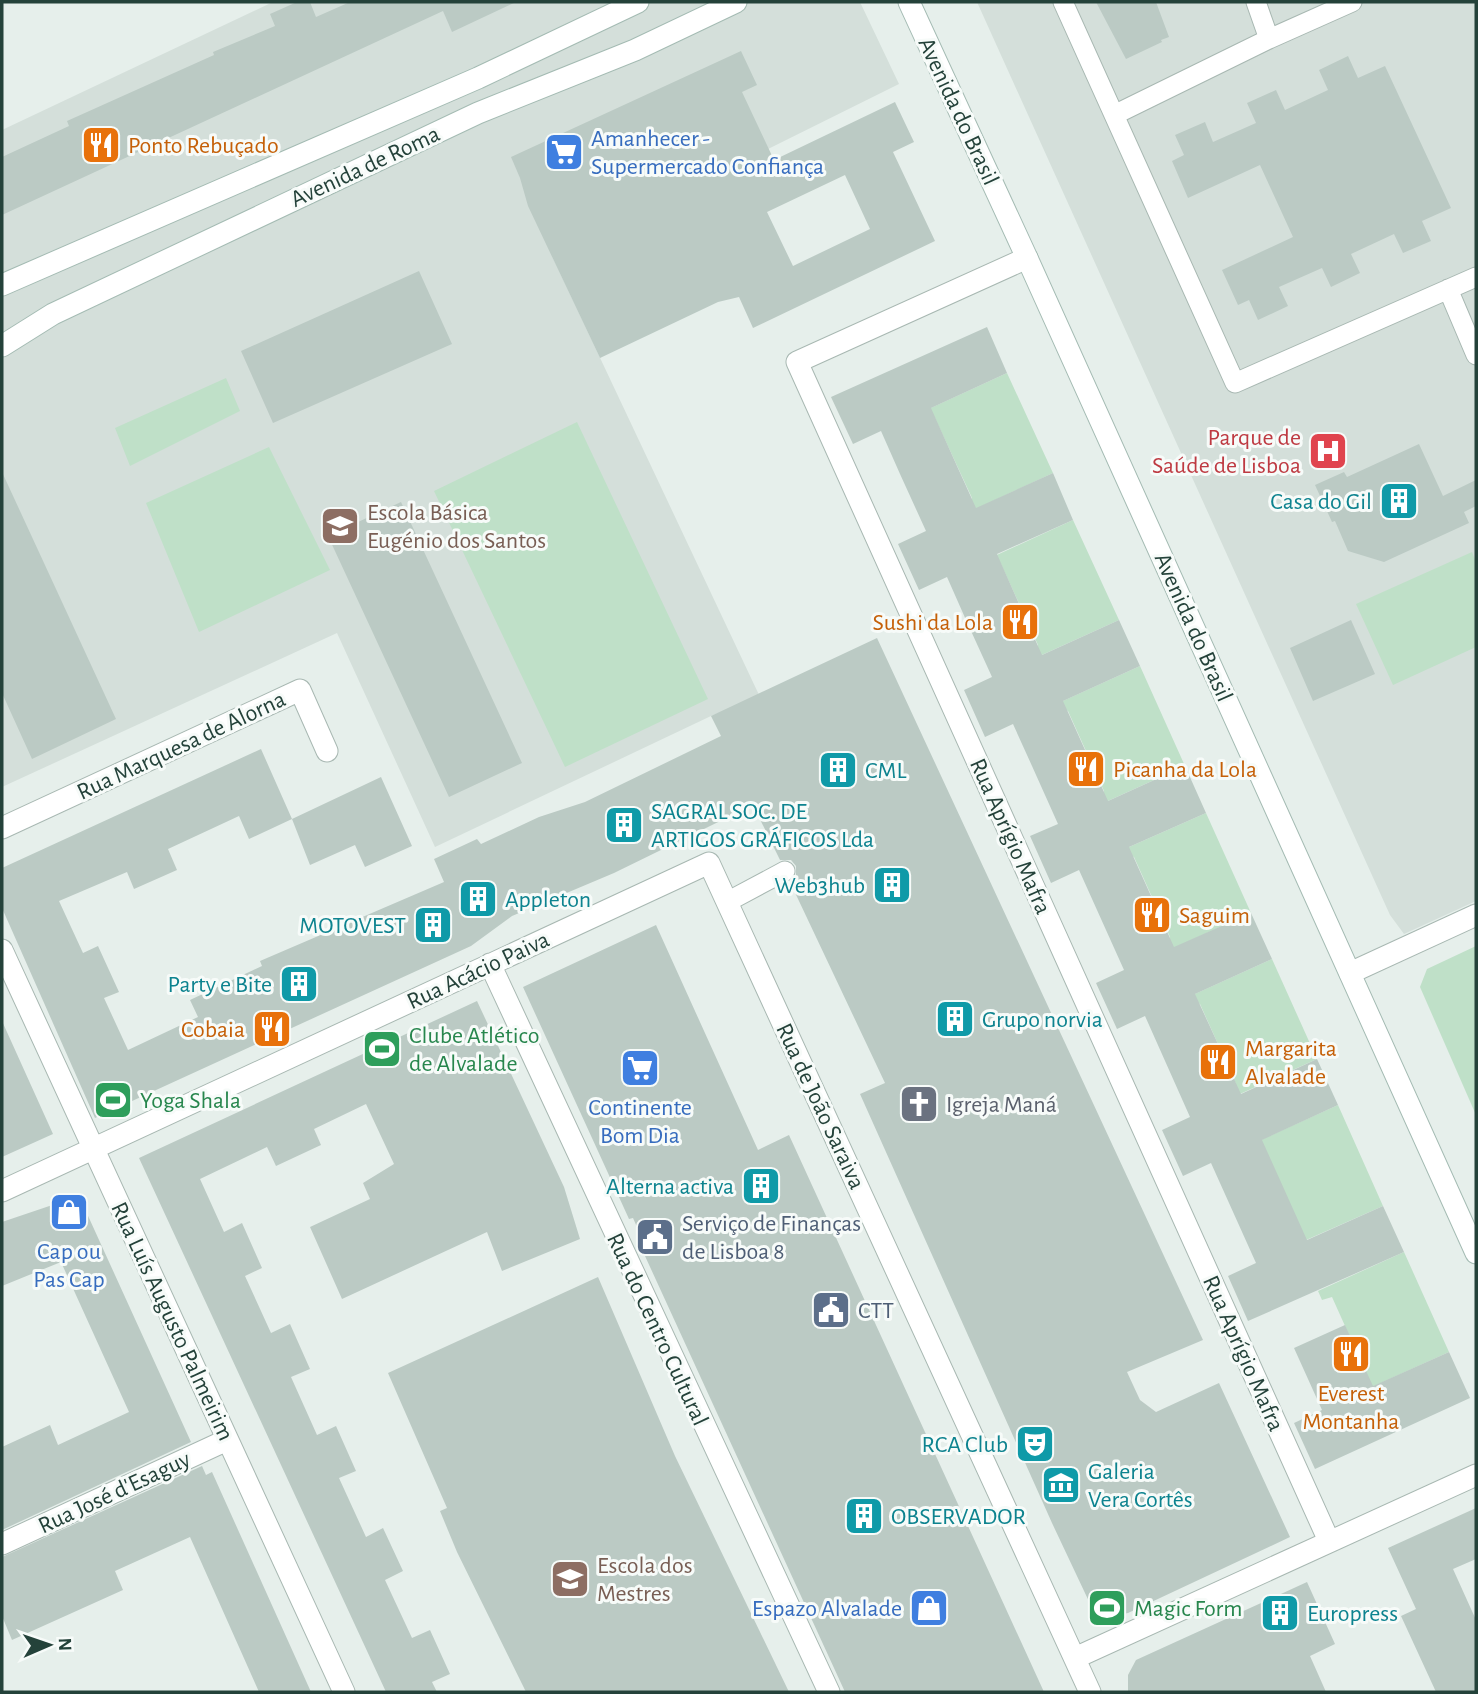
<svg xmlns="http://www.w3.org/2000/svg" width="1478" height="1694" font-family="'Alegreya Sans',sans-serif">
<rect width="100%" height="100%" fill="#e6efeb"/>
<path fill="#d4dfda" d="M273 2H860L899 84 552 256 760 697 711 716 435 847 337 633 2 787V130Z
M977 2H1476V901L1404 934 1390 915Z"/>
<path fill="#bfe0c8" d="M1007 373 1053 473 967 513 972 498 935 418 922 412Z
M226 378 240 411 130 466 115 428Z
M577 422 708 699 565 767 434 491Z
M269 447 330 570 199 632 146 503Z
M1073 520 1119 620 1033 659 1038 645 1001 564 988 559Z
M1472 552 1476 562V647L1393 685 1356 604Z
M1140 666 1185 766 1099 805 1104 791 1068 711 1054 705Z
M1206 813 1251 913 1165 952 1170 937 1134 857 1120 851Z
M1476 946V1115L1420 987 1427 969Z
M1272 959 1317 1059 1231 1098 1236 1084 1200 1004 1186 998Z
M1338 1105 1383 1206 1297 1244 1252 1144Z
M1404 1252 1449 1352 1363 1391 1368 1377 1332 1297 1322 1300 1318 1291Z"/>
<path fill="#bbcac4" fill-rule="evenodd" d="M297 2H310L316 17 350 2H516L452 32 443 11 2 215V157L69 126 67 121 214 55 213 52 275 26 270 14Z
M1096 2H1156L1169 37 1161 40 1162 42 1126 59Z
M741 51 757 85 742 92 774 160 895 102 914 142 893 152 935 241 753 328 739 297 718 302 600 358 528 206 520 178 511 157ZM845 175 870 229 793 266 767 212Z
M1348 56 1358 78 1385 66 1451 208 1422 221 1431 241 1403 253 1394 234 1351 254 1360 273 1331 287 1322 268 1279 287 1288 306 1258 320 1249 300 1238 305 1222 270 1293 237 1260 165 1188 198 1172 161 1184 155 1175 135 1205 122 1213 142 1256 123 1247 103 1276 90 1285 110 1328 90 1319 70Z
M419 271 452 344 273 423 241 351Z
M987 327 1007 373 931 408 957 466 976 508 1053 473 1073 520 997 554 1016 597 1042 655 1119 620 1140 666 1063 701 1108 801 1185 766 1206 813 1129 847 1174 947 1251 913 1272 959 1195 994 1241 1094 1317 1059 1338 1105 1262 1140 1307 1240 1383 1206 1404 1252 1248 1321 1228 1276 1256 1263 1211 1163 1183 1176 1162 1130 1190 1117 1145 1016 1117 1029 1096 983 1124 970 1079 870 1051 883 1030 836 1058 824 1032 766 1013 724 985 737 964 690 992 677 966 620 947 577 919 590 898 544 926 531 900 474 881 431 853 444 831 397Z
M1419 444 1443 496 1476 480V506L1464 512 1469 523 1384 562 1348 551 1335 521 1332 522 1315 485 1344 472 1347 477Z
M2 472 116 719 32 759 2 693Z
M401 502 522 763 449 797 328 536Z
M1351 620 1375 674 1313 701 1290 648Z
M877 638 1203 1340 1127 1372 1140 1400 1156 1412 1219 1383 1290 1537 1128 1613 1113 1616 1093 1610 1052 1523 860 1094 885 1083 790 882 796 877V866L791 860H780L753 805 614 873 512 916 471 946 95 1118 2 908V868L261 749 292 819 249 839 239 816 168 849 177 870 134 889 127 872 59 901 83 953 98 946 119 992 104 998 128 1050 198 1017 190 1000 262 966 260 961 444 882 434 859 477 839 481 844 539 817 585 802 721 736 711 716Z
M381 777 412 846 365 867 355 845 310 865 292 819Z
M656 925 758 1150 789 1135 1044 1692H845L645 1256 649 1254 633 1218 629 1219 523 987Z
M477 1001 564 1187 580 1239 502 1271 487 1232 342 1299 310 1227 370 1199 363 1183 394 1164 366 1104 314 1129 321 1145 276 1166 267 1147 200 1179 224 1232 242 1223 262 1268 245 1276 271 1333 290 1324 310 1369 291 1377 317 1435 336 1426 356 1471 339 1478 366 1537 383 1528 403 1571 385 1580 412 1638 430 1630 450 1674 432 1682 437 1692H386L139 1158Z
M2 1021 53 1134 2 1157Z
M79 1196 191 1442 2 1530V1447L50 1425 58 1445 129 1412 61 1262 2 1286V1222Z
M598 1277 675 1456 789 1692H526L457 1552 440 1511 447 1508 388 1373Z
M1345 1325 1373 1386 1449 1352 1470 1398 1315 1469 1294 1423 1322 1410 1294 1348Z
M202 1466 206 1475 212 1472 311 1692H259L190 1537 115 1571 123 1590 12 1640 2 1616V1557Z
M1476 1508V1559L1453 1569 1476 1620V1692H1436L1401 1616 1416 1609 1388 1548Z
M1307 1582 1335 1644 1310 1656 1326 1692H1128V1675L1136 1660Z"/>
<g fill="none" stroke-linecap="round" stroke-linejoin="round">
<g stroke="#a8b8b2" stroke-width="21">
<path id="service" d="M1063 2 1235 383 1476 277
M1256 2 1269 39
M1114 115 1269 39 1352 2
M1448 289 1476 355
M727 902 785 871"/>
</g>
<g stroke="#a8b8b2" stroke-width="23">
<path id="minor" d="M1027 258 797 362 1329 1541
M2 828 300 690 327 751
M2 950 344 1692
M490 964 829 1692
M2 1191 709 863 1090 1692
M2 1544 227 1440
M1075 1658 1476 1475"/>
</g>
<g stroke="#a8b8b2" stroke-width="23">
<path id="tertiary" d="M1350 973 1476 915"/>
</g>
<g stroke="#a4bbb3" stroke-width="23">
<path id="secondary" d="M909 2 1027 258 1476 1253
M2 285 478 78 638 2
M2 346 53 314 478 113 635 50 736 2"/>
</g>
<use href="#service" stroke="#fff" stroke-width="19"/>
<use href="#minor" stroke="#fff" stroke-width="21"/>
<use href="#tertiary" stroke="#fff" stroke-width="21"/>
<use href="#secondary" stroke="#fff" stroke-width="21"/>
</g>
<defs>
<g id="restaurant-square" transform="scale(2.0125)"><rect x="-9" y="-9" width="18" height="18" rx="4" fill="#e8710a" stroke="#f7fbf9"/><path d="M-5-6h1v4h1v-4h1v4h1v-4h1v5L-1.5 .5V6h-2V.5L-5-1ZM5-6V6H3V1.5H1.5Q1.5-4 5-6Z" fill="#fff"/></g>
<g id="supermarket-square" transform="scale(2.0125)"><rect x="-9" y="-9" width="18" height="18" rx="4" fill="#3f7fe0" stroke="#f7fbf9"/><path d="M-6-5.5h2.5l.6 2H6L4.5 2H-2.5L-4.4-4H-6ZM-1.5 3.2a1.3 1.3 0 1 0 .1 0ZM3 3.2a1.3 1.3 0 1 0 .1 0Z" fill="#fff"/></g>
<g id="hospital-square" transform="scale(2.0125)"><rect x="-9" y="-9" width="18" height="18" rx="4" fill="#e0444e" stroke="#f7fbf9"/><path d="M-5-5h3v3.5h4V-5h3V5h-3V1.5h-4V5h-3Z" fill="#fff"/></g>
<g id="building-square" transform="scale(2.0125)"><rect x="-9" y="-9" width="18" height="18" rx="4" fill="#0f9aa8" stroke="#f7fbf9"/><path d="M-4-6H4V6H1V3H-1V6H-4ZM-2.5-4.3h1.7v1.8h-1.7ZM.8-4.3h1.7v1.8H.8ZM-2.5-1h1.7V.8h-1.7ZM.8-1h1.7V.8H.8Z" fill="#fff"/></g>
<g id="school-square" transform="scale(2.0125)"><rect x="-9" y="-9" width="18" height="18" rx="4" fill="#8d6e63" stroke="#f7fbf9"/><path d="M0-5L7-2L0 1L-7-2ZM-4 1L0 2.5L4 1V4Q0 6-4 4Z" fill="#fff"/></g>
<g id="stadium-square" transform="scale(2.0125)"><rect x="-9" y="-9" width="18" height="18" rx="4" fill="#2e9e5b" stroke="#f7fbf9"/><path d="M0-5a6.5 5 0 1 0 0 10a6.5 5 0 1 0 0-10ZM-3.5-1.8h7v3.6h-7Z" fill="#fff"/></g>
<g id="church-square" transform="scale(2.0125)"><rect x="-9" y="-9" width="18" height="18" rx="4" fill="#6b7280" stroke="#f7fbf9"/><path d="M-1.2-6h2.4v3.5h3.3v2.4h-3.3V6h-2.4V-.1h-3.3v-2.4h3.3Z" fill="#fff"/></g>
<g id="shop-square" transform="scale(2.0125)"><rect x="-9" y="-9" width="18" height="18" rx="4" fill="#3f7fe0" stroke="#f7fbf9"/><path d="M-5-2.5h2.3a2.7 3.5 0 0 1 5.4 0H5L5.5 6h-11ZM-1.5-2.5h3a1.5 2.3 0 0 0-3 0Z" fill="#fff"/></g>
<g id="civic-square" transform="scale(2.0125)"><rect x="-9" y="-9" width="18" height="18" rx="4" fill="#5c6f8a" stroke="#f7fbf9"/><path d="M-.6-6.5H3V-4.5H.6V-3L4-1V1h2V6H-6V1h2V-1L-.6-3ZM-1.2 2.5V6h2.4V2.5Z" fill="#fff"/></g>
<g id="theatre-square" transform="scale(2.0125)"><rect x="-9" y="-9" width="18" height="18" rx="4" fill="#0f9aa8" stroke="#f7fbf9"/><path d="M-5-5.5Q0-4 5-5.5V0Q5 5 0 6Q-5 5-5 0ZM-3.3-2.5H-1v1.5H-3.3ZM1-2.5H3.3v1.5H1ZM-2.8 1Q0 5.5 2.8 1Z" fill="#fff"/></g>
<g id="museum-square" transform="scale(2.0125)"><rect x="-9" y="-9" width="18" height="18" rx="4" fill="#0f9aa8" stroke="#f7fbf9"/><path d="M0-6L6-3V-2H-6V-3ZM-5-1h2V3h-2ZM-1-1h2V3h-2ZM3-1h2V3H3ZM-6 4H6V6H-6Z" fill="#fff"/></g>
</defs>
<g fill-rule="evenodd">
<use href="#restaurant-square" x="101" y="145"/>
<use href="#supermarket-square" x="564" y="152"/>
<use href="#hospital-square" x="1328" y="451"/>
<use href="#building-square" x="1399" y="501"/>
<use href="#school-square" x="340" y="526"/>
<use href="#restaurant-square" x="1020" y="622"/>
<use href="#restaurant-square" x="1086" y="769"/>
<use href="#building-square" x="838" y="770"/>
<use href="#building-square" x="624" y="825"/>
<use href="#building-square" x="892" y="885"/>
<use href="#building-square" x="478" y="899"/>
<use href="#restaurant-square" x="1152" y="915"/>
<use href="#building-square" x="433" y="925"/>
<use href="#building-square" x="299" y="984"/>
<use href="#building-square" x="955" y="1019"/>
<use href="#restaurant-square" x="272" y="1029"/>
<use href="#stadium-square" x="382" y="1049"/>
<use href="#restaurant-square" x="1218" y="1062"/>
<use href="#supermarket-square" x="640" y="1068"/>
<use href="#stadium-square" x="113" y="1100"/>
<use href="#church-square" x="919" y="1104"/>
<use href="#building-square" x="761" y="1186"/>
<use href="#shop-square" x="69" y="1212"/>
<use href="#civic-square" x="655" y="1237"/>
<use href="#civic-square" x="831" y="1310"/>
<use href="#restaurant-square" x="1351" y="1354"/>
<use href="#theatre-square" x="1035" y="1444"/>
<use href="#museum-square" x="1061" y="1485"/>
<use href="#building-square" x="864" y="1516"/>
<use href="#school-square" x="570" y="1579"/>
<use href="#shop-square" x="929" y="1608"/>
<use href="#stadium-square" x="1107" y="1608"/>
<use href="#building-square" x="1280" y="1613"/>
</g>
<g text-anchor="middle" stroke-width="6" stroke-linejoin="round" paint-order="stroke">
<g font-size="24" fill="#24423a" stroke="#f7fbf9">
<text transform="translate(959 111) rotate(65)" y="8">Avenida do Brasil</text>
<text transform="translate(365 166) rotate(-25)" y="8">Avenida de Roma</text>
<text transform="translate(1194 627) rotate(66)" y="8">Avenida do Brasil</text>
<text transform="translate(181 745) rotate(-25)" y="8">Rua Marquesa de Alorna</text>
<text transform="translate(1011 836) rotate(66)" y="8">Rua Aprígio Mafra</text>
<text transform="translate(478 970) rotate(-25)" y="8">Rua Acácio Paiva</text>
<text transform="translate(821 1106) rotate(65)" y="8">Rua de João Saraiva</text>
<text transform="translate(173 1321) rotate(65)" y="8">Rua Luís Augusto Palmeirim</text>
<text transform="translate(658 1329) rotate(65)" y="8">Rua do Centro Cultural</text>
<text transform="translate(1244 1353) rotate(66)" y="8">Rua Aprígio Mafra</text>
<text transform="translate(114 1492) rotate(-25)" y="8">Rua José d'Esaguy</text>
</g>
<g font-size="24" fill="#366cbe" stroke="#f7fbf9">
<text x="591" y="146" text-anchor="start">Amanhecer -<tspan x="591" dy="28">Supermercado Confiança</tspan></text>
<text x="640" y="1115">Continente<tspan x="640" dy="28">Bom Dia</tspan></text>
<text x="69" y="1259">Cap ou<tspan x="69" dy="28">Pas Cap</tspan></text>
<text x="902" y="1616" text-anchor="end">Espazo Alvalade</text>
</g>
<g font-size="24" fill="#c56008" stroke="#f7fbf9" text-anchor="start">
<text x="128" y="153">Ponto Rebuçado</text>
<text x="993" y="630" text-anchor="end">Sushi da Lola</text>
<text x="1113" y="777">Picanha da Lola</text>
<text x="1179" y="923">Saguim</text>
<text x="245" y="1037" text-anchor="end">Cobaia</text>
<text x="1245" y="1056">Margarita<tspan x="1245" dy="28">Alvalade</tspan></text>
<text x="1351" y="1401" text-anchor="middle">Everest<tspan x="1351" dy="28">Montanha</tspan></text>
</g>
<g font-size="24" fill="#be3a42" stroke="#f7fbf9" text-anchor="end">
<text x="1301" y="445">Parque de<tspan x="1301" dy="28">Saúde de Lisboa</tspan></text>
</g>
<g font-size="24" fill="#0d838f" stroke="#f7fbf9" text-anchor="start">
<text x="1372" y="509" text-anchor="end">Casa do Gil</text>
<text x="865" y="778">CML</text>
<text x="651" y="819">SAGRAL SOC. DE<tspan x="651" dy="28">ARTIGOS GRÁFICOS Lda</tspan></text>
<text x="865" y="893" text-anchor="end">Web3hub</text>
<text x="505" y="907">Appleton</text>
<text x="406" y="933" text-anchor="end">MOTOVEST</text>
<text x="272" y="992" text-anchor="end">Party e Bite</text>
<text x="982" y="1027">Grupo norvia</text>
<text x="734" y="1194" text-anchor="end">Alterna activa</text>
<text x="1008" y="1452" text-anchor="end">RCA Club</text>
<text x="1088" y="1479">Galeria<tspan x="1088" dy="28">Vera Cortês</tspan></text>
<text x="891" y="1524">OBSERVADOR</text>
<text x="1307" y="1621">Europress</text>
</g>
<g font-size="24" fill="#785e54" stroke="#f7fbf9" text-anchor="start">
<text x="367" y="520">Escola Básica<tspan x="367" dy="28">Eugénio dos Santos</tspan></text>
<text x="597" y="1573">Escola dos<tspan x="597" dy="28">Mestres</tspan></text>
</g>
<g font-size="24" fill="#27864d" stroke="#f7fbf9" text-anchor="start">
<text x="409" y="1043">Clube Atlético<tspan x="409" dy="28">de Alvalade</tspan></text>
<text x="140" y="1108">Yoga Shala</text>
<text x="1134" y="1616">Magic Form</text>
</g>
<g font-size="24" fill="#5b616d" stroke="#f7fbf9" text-anchor="start">
<text x="946" y="1112">Igreja Maná</text>
</g>
<g font-size="24" fill="#4e5e75" stroke="#f7fbf9" text-anchor="start">
<text x="682" y="1231">Serviço de Finanças<tspan x="682" dy="28">de Lisboa 8</tspan></text>
<text x="858" y="1318">CTT</text>
</g>
</g>
<rect width="1478" height="1694" fill="none" stroke="#24423a" stroke-width="7"/>
<g transform="translate(49 1645) rotate(88)" stroke="#f7fbf9" stroke-width="5" paint-order="stroke">
<path d="M0-5L12 26L0 18L-12 26Z" fill="#24423a"/>
<text y="-10" font-size="19" font-weight="bold" text-anchor="middle" fill="#24423a">N</text>
</g>
</svg>
